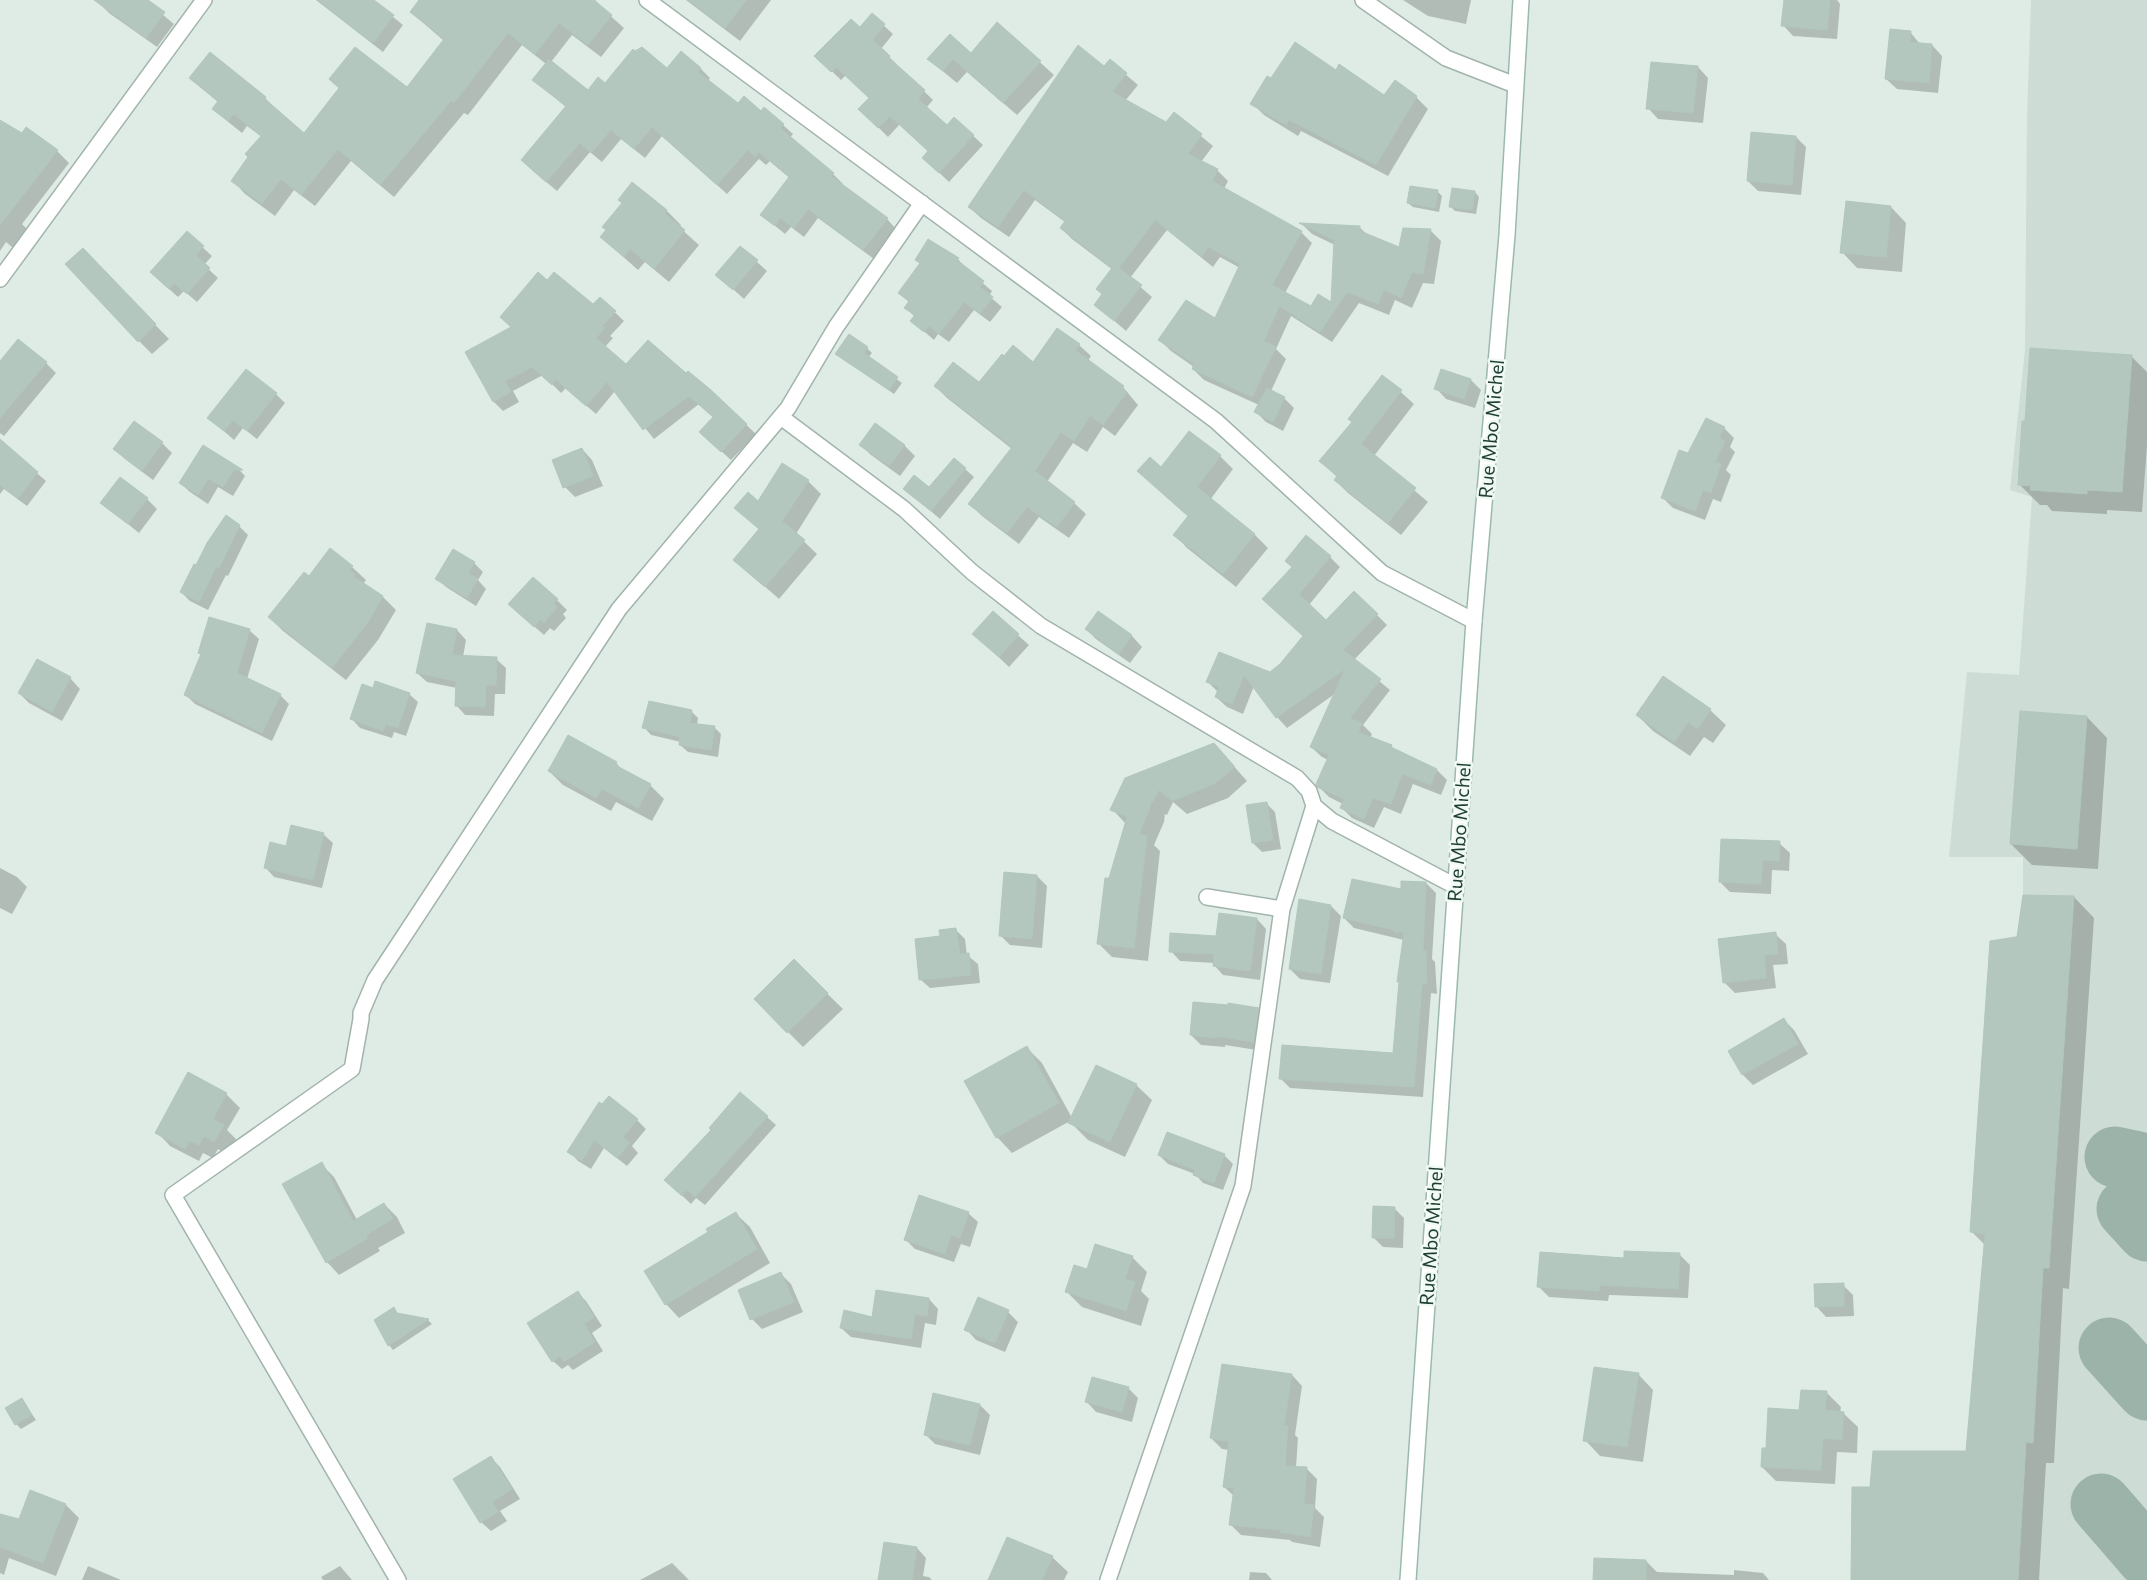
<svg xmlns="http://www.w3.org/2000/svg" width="2147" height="1580" font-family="Commissioner,sans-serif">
<rect width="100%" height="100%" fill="#dfece5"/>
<path fill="#cddcd4" d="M2031 0H2147V1580H1851L1852 1487H1870L1873 1451H1969L1967 1439 1985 1234 1971 1232 1990 941 2017 936 2023 895V857H1949L1967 672 2019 675 2032 497 2010 490 2025 350 2027 117Z"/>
<path fill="#0003" d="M101 0H145L174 24 157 47 109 13 99 3Z
M316 0H372L403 25 383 52Z
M421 0H595L597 2 596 3 624 28 601 57 572 35 551 62 588 91 605 84 667 69 700 68 710 78 708 81 738 105 761 113 783 125 793 134 790 138 833 174 843 184 842 185 887 219 896 229 874 259 818 218 804 237 791 227 785 234 762 215 790 178 770 161 766 165 759 159 727 194 662 136 645 158 621 139 602 162 590 152 557 191 532 170 567 108 534 80 546 64 522 45 468 115 464 113 394 197 351 161 315 206 294 190 275 216 245 194 233 181 262 137 247 126 242 133 227 121 214 109 219 103 190 78 265 98 277 111 304 134 407 89 444 41 411 12Z
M686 0H771L740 41Z
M1403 0H1471L1466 24 1428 16Z
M1785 0H1837L1840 4 1837 39 1793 36 1783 25Z
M872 15 893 34 881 49 933 100 926 108 947 126 954 118 983 145 949 182 933 167 930 152 900 124 888 137 860 109 870 98 846 75 841 80 816 56 860 29Z
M998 24 1054 75 1017 115 967 72 957 83 928 59 971 55Z
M1910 32 1920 44 1932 45 1942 56 1938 93 1897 89 1886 79Z
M1110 61 1138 85 1125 101 1166 124 1174 114 1213 146 1201 162 1217 170 1228 181 1224 189 1301 232 1312 243 1285 293 1311 308 1332 305 1335 245 1312 234 1302 224 1359 227 1369 236 1400 249 1430 230 1441 241 1434 284 1423 283 1412 308 1395 300 1389 315 1359 303 1332 342 1291 316 1276 349 1286 359 1271 391 1284 398 1294 408 1283 431 1266 422 1256 412 1259 405 1204 380 1193 369 1194 367 1171 351 1160 340 1216 319 1240 268 1220 257 1213 267 1167 230 1130 278 1152 297 1126 331 1096 305 1104 295 1113 270 1072 239 1061 228 1065 222 1035 200 1009 237 981 218 969 207Z
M1698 67 1708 78 1703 123 1658 119 1648 108Z
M1336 71 1384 96 1416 97 1428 109 1388 176 1301 131 1298 136 1264 115 1252 103 1271 80Z
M0 121 22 134 26 129 57 151 69 163 22 224 27 229 13 248 6 242 0 251Z
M1796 137 1806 147 1801 195 1758 191 1748 181Z
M633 184 667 211 681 225 679 227 699 245 669 282 645 262 638 270 601 237 623 203Z
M1437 191 1442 196 1439 212 1413 207 1408 203Z
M1475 192 1479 197 1476 214 1455 211 1450 206Z
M1891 207 1906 223 1902 272 1857 268 1842 252Z
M187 233 212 256 204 265 218 278 197 302 184 291 178 297 160 281Z
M740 247 767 271 744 299 717 275Z
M958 259 966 269 992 291 989 296 1002 307 990 322 974 310 949 342 938 334 934 340 912 321 915 317 906 308 910 303 899 293 921 264 917 260Z
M96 264 169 339 152 354 139 341Z
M548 282 593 306 600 298 624 321 610 336 613 338 605 347 626 365 686 375 710 391 756 434 731 460 710 441 714 417 699 404 654 439 615 391 596 414 566 388 561 393 543 375 513 391 519 402 503 411 494 402 467 353 512 328Z
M1079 345 1091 356 1088 361 1123 387 1138 405 1115 436 1103 427 1087 452 1073 443 1047 482 1074 503 1086 514 1069 538 1039 517 1019 544 982 516 970 504 1012 449 947 398 935 386 980 384 1004 357 1033 364Z
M867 348 872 353 868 358 902 383 894 394 837 354Z
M2131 356 2147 372V445L2142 512 2107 510V514L2052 511 2047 505H2040L2019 484 2026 422Z
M0 363H46L56 373 4 436 0 433Z
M1442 371 1471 380 1481 390 1475 408 1446 399 1436 388Z
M1383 376 1414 404 1374 456 1428 502 1401 535 1348 493 1335 480 1337 477 1321 461 1353 423 1349 419Z
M276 394 285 403 257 439 243 428 234 440 209 418Z
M1724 428 1734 438 1730 447 1735 452 1726 470 1731 475 1721 502 1713 499 1705 520 1673 508 1663 498Z
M1189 432 1220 456 1233 469 1210 500 1255 535 1268 548 1236 587 1187 548 1174 534 1189 517 1152 484 1161 469Z
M0 441 46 481 27 506 4 489 0 494Z
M162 443 172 453 153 480 125 459 115 449Z
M861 445 905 446 915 456 900 476 871 455Z
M582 449 592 460 603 486 575 497 565 487Z
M236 466 245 476 233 496 218 487 208 504 190 492 180 483Z
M965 469 974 477 940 519 905 489 929 488Z
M808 481 821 494 796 534 817 554 779 599 735 560 760 530 736 508 759 503Z
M147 499 157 509 139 533 102 503Z
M239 526 248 535 228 576 226 575 208 610 190 601 181 592 197 566Z
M1330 557 1340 567 1309 605 1327 621 1377 615 1387 625 1354 660 1390 690 1363 725 1372 734 1370 738 1391 746 1396 751 1437 770 1447 780 1441 795 1413 784 1401 814 1384 807 1374 828 1352 818 1341 807 1343 804 1329 797 1318 786 1328 760 1322 757 1311 747 1336 693 1287 728 1277 717 1254 686 1243 714 1227 707 1216 697 1218 692 1208 682 1219 653 1270 673 1281 665 1304 636 1274 609Z
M474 563 483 572 478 580 486 589 476 606 446 587 437 578Z
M352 567 366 580 363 584 383 597 396 610 378 640 346 680 283 631 269 617 309 577Z
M557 600 567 610 563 614 566 618 554 631 550 628 544 635 520 614Z
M993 613 1029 645 1009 667 974 634Z
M1099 613 1132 636 1142 647 1130 663 1096 639 1086 629Z
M428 625 457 630 466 640 463 657 496 659 506 668 505 694H495L494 716 465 715 456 705 457 688 427 682 417 673Z
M249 630 259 639 247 679 280 695 289 704 272 741 195 704 186 695Z
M70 678 80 689 62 721 29 703 19 693Z
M409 694 418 702 406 736 394 732 392 738 360 728 352 719Z
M1710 710 1726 725 1713 743 1704 737 1690 756 1653 731 1637 715Z
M691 711 698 718 697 725 714 727 721 734 718 757 688 752 680 745 681 742 651 735 644 727Z
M2087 717 2107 738 2098 869 2032 865 2011 844Z
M1214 744 1247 781 1228 798 1187 814 1173 802 1167 815 1165 814 1164 822 1154 845 1160 851 1148 961 1112 957 1098 943 1126 824 1112 809Z
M616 763 624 772 650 785 664 799 652 821 616 802 611 811 563 785 549 771Z
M1266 803 1275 812 1281 849 1262 852 1253 843Z
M323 834 333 843 322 888 274 877 265 867 287 847Z
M1779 843 1790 853 1789 871 1772 870 1771 894 1730 892 1720 882Z
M0 868 17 877 27 887 12 914 0 908Z
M1037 876 1047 886 1042 948 1010 945 1000 935Z
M1426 883 1436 893 1432 959 1435 962 1437 994 1431 993 1423 1097 1290 1088 1280 1078 1394 1054 1400 983 1399 982 1404 940 1354 928 1344 918 1402 891Z
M2074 897 2094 918 2069 1289 2063 1288 2054 1463H2046L2039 1580H1852L1871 1488 1968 1452 1985 1245 1972 1232 2018 938Z
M1331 906 1341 916 1330 983 1300 979 1290 969Z
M1257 919 1266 929 1260 980 1223 975 1214 965V963L1180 961 1171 951 1217 938Z
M955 929 965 939 967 955 978 964 980 983 930 988 920 979 941 937Z
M1775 934 1786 944 1788 964 1773 965 1776 988 1735 993 1725 983Z
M794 961 843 1009 803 1047 755 999Z
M1258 1009 1268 1019 1263 1051 1225 1045V1047L1201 1045 1191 1035Z
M1784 1020 1794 1030 1808 1054 1753 1085 1743 1075 1730 1051Z
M1027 1048 1042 1063 1072 1118 1136 1085 1152 1100 1125 1157 1088 1140 1072 1124V1120L1012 1153 997 1137Z
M226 1094 240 1108 227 1130 236 1139 228 1155 218 1149 213 1158 203 1153 199 1161 170 1146 157 1132Z
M767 1117 776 1125 705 1205 696 1198 691 1204 674 1188Z
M637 1120 646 1129 632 1146 638 1153 627 1166 604 1148 591 1169 578 1161 569 1151Z
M1159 1155H1224L1233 1164 1223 1190 1203 1183 1195 1174 1168 1164Z
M321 1164 334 1177 357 1220 384 1204 397 1217 405 1233 378 1248 380 1251 339 1275 327 1262Z
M1394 1208 1404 1218 1403 1248 1383 1247 1373 1237Z
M968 1213 978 1222 970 1247 961 1244 954 1262 915 1249 905 1239Z
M736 1214 750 1227 770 1263 679 1318 666 1304 646 1271 710 1232Z
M1680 1255 1690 1265 1688 1298 1609 1295 1608 1301 1549 1297 1538 1286 1625 1260Z
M1132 1257 1147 1272 1141 1291 1149 1299 1141 1326 1082 1307 1067 1292 1088 1270Z
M780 1273 791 1284 803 1312 762 1329 752 1319Z
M1843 1285 1853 1295 1854 1316 1826 1317 1816 1306Z
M577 1292 586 1301 602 1326 592 1333 603 1351 573 1370 568 1365 562 1369 553 1361Z
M929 1299 938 1309 936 1325 925 1323 921 1348 851 1337 841 1328 873 1319Z
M393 1308 399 1315 428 1320 432 1324 393 1350 389 1345Z
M1008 1312 1018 1322 1005 1352 976 1340 966 1329Z
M1638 1374 1653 1390 1643 1462 1600 1456 1585 1440Z
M1292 1375 1302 1386 1295 1435 1298 1438 1296 1468H1306L1317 1479 1315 1508 1324 1517 1320 1547 1292 1542 1290 1540 1241 1535 1230 1524 1234 1496 1224 1487 1229 1450 1222 1449 1211 1438Z
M1128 1388 1138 1398 1132 1422 1096 1412 1086 1401Z
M1826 1392 1841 1407 1840 1413H1843L1858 1427 1857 1453 1837 1452 1835 1484 1776 1481 1762 1467 1767 1449 1800 1411Z
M22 1400 36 1420 21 1429 16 1424Z
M980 1405 990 1415 980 1455 935 1444 925 1434Z
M491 1458 500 1467 520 1499 500 1511 507 1521 491 1531 481 1522Z
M31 1492 66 1505 79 1518 56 1576 9 1558 4 1575 0 1573V1515L20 1521Z
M885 1544 917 1548 926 1558 923 1576 929 1577 932 1580H880Z
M1052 1557 1068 1572 1064 1580H990Z
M1646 1561 1657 1572 1734 1575V1570L1763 1573 1769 1580H1595Z
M672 1563 689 1580H640Z
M88 1566 121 1580H82Z
M340 1566 352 1580H323L321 1577Z
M1250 1572 1266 1573 1272 1580H1249Z"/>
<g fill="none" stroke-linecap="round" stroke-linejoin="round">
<path stroke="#9cb3aa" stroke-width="61" d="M2115 1157 2147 1164
M2127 1209 2147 1231
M2109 1348 2147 1390
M2101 1504 2147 1557"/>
</g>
<path fill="#b4c7be" stroke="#b1c7bc" d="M94 0H148L165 12 146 38Z
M318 0H374L394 15 373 43Z
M419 0H594L612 15 588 45 559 23 535 54 508 33 454 103 451 101 380 185 338 149 301 195 281 179 262 204 231 181 248 157 245 154 261 136 234 114 228 121 212 109 218 101 189 78 210 52 266 97 265 99 304 133 339 88 329 79 355 47 407 87 444 39 410 12Z
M688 0H746L725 28Z
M1784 0H1830L1827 30 1781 26Z
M872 13 885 24 873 40 890 56 889 58 925 90 918 99 947 125 954 117 974 135 939 173 922 158 928 151 890 116 878 128 858 109 869 98 836 67 831 72 814 56 851 19 860 27Z
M997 22 1041 61 1003 103 953 59 943 71 927 59 950 34 971 53Z
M1890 29 1911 31 1910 42 1932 44 1929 83 1885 79Z
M1295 42 1336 70 1339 64 1384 95 1395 80 1417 96 1376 165 1289 120 1286 125 1250 104 1267 76 1271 78Z
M1078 45 1104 66 1110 59 1127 73 1112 92 1166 122 1174 112 1202 134 1188 154 1218 169 1212 181 1302 231 1272 285 1311 306 1318 294 1331 302 1334 240 1299 223 1360 226V231L1399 247 1403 228 1431 229 1423 274 1412 272 1401 298 1384 290 1378 304 1347 292 1320 332 1279 306 1264 341 1276 347 1252 397 1192 369 1194 364 1158 340 1186 300 1215 318 1240 264 1208 247 1202 257 1155 220 1119 268 1142 285 1114 321 1094 305 1102 294 1096 289 1112 268 1060 228 1065 221 1024 190 998 227 968 207Z
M642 47 667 68 681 51 701 68 698 72 738 103 744 96 761 111 764 107 784 124 780 128 834 173 831 176 888 218 863 250 808 209 794 228 780 218 775 226 760 215 789 177 759 152 755 157 748 150 717 185 652 127 634 149 611 130 591 153 580 143 546 182 521 160 566 106 532 80 549 59 588 90 598 77 605 83 633 49 635 51Z
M1651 62 1698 66 1693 113 1646 109Z
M0 120 22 133 26 127 58 150 0 225Z
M1751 132 1796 136 1792 185 1747 181Z
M632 182 667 210 665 214 685 230 654 269 630 249 624 257 600 237 606 230 602 227 622 203 618 200Z
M1410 186 1438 190 1435 208 1407 203Z
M1452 188 1475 191 1472 210 1449 207Z
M1846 201 1891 206 1886 257 1840 253Z
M187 231 204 246 196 255 210 268 187 294 174 283 169 289 150 272Z
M928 239 959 258 957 260 984 281 980 287 993 297 980 314 964 302 939 334 929 326 924 332 910 321 915 315 904 308 909 301 898 293 920 263 915 260Z
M740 246 758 260 733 290 715 275Z
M83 248 156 324 138 342 65 264Z
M538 272 547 280 554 272 593 304 600 297 616 311 602 326 605 328 596 338 626 364 648 340 686 373 688 371 711 390 747 424 721 452 699 432 713 417 689 396 643 430 607 382 586 406 556 380 552 385 532 367 505 381 511 392 493 402 465 352 511 327 500 317Z
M1057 328 1080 344 1075 350 1124 386 1122 388 1127 392 1103 425 1090 416 1074 441 1061 432 1035 471 1075 502 1057 527 1027 507 1007 533 968 504 1012 447 934 386 953 362 979 382 1002 354 1004 356 1013 345 1033 362Z
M849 334 868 347 864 353 898 377 889 390 835 354Z
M18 339 47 362 0 418V361Z
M2030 348 2132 355 2122 492 2087 490V494L2030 490 2031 486 2018 485 2022 421H2025Z
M246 369 277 393 247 431 233 420 224 431 207 418Z
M1441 369 1471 379 1464 399 1434 389Z
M1382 375 1402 390 1361 444 1416 488 1388 523 1334 480 1337 476 1319 461 1352 422 1348 419Z
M1267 388 1285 397 1273 422 1254 412Z
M1706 418 1725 427 1719 438 1725 441 1715 462 1721 464 1711 493 1703 490 1695 511 1661 498 1679 450 1688 453Z
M134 421 163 442 142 471 113 449Z
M875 423 905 445 889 466 859 445Z
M1189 431 1221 455 1197 487 1255 534 1223 574 1173 535 1188 516 1137 471 1150 457 1161 467Z
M0 439 38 472 18 498 0 485Z
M203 445 243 470H234L223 487 208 479 198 495 179 483Z
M582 448 593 476 563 488 552 460Z
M954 458 966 468 931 511 903 489 914 475 929 487Z
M782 463 809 480 782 521 805 540 765 587 733 560 759 529 734 508 748 492 758 501Z
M120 477 148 498 128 524 100 503Z
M226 515 240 525 219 568 216 567 199 602 180 592 194 564 196 565 207 543Z
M1306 535 1331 556 1299 594 1326 620 1354 591 1378 614 1343 650 1381 679 1350 718 1362 723 1358 732 1392 745 1391 747 1437 769 1431 785 1402 774 1391 804 1373 798 1364 819 1340 808 1344 799 1317 787 1316 784 1329 755 1310 747 1345 669 1276 718 1244 675 1232 704 1215 697 1219 687 1206 682 1219 652 1270 672 1280 664 1303 636 1262 599 1292 567 1285 561Z
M330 548 353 566 349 570 355 574 353 576 383 596 368 622 332 668 268 617 304 572 309 576Z
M453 549 475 562 468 573 478 579 467 598 435 579Z
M533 577 558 599 554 604 557 607 544 623 540 619 534 627 508 604Z
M993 611 1019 634 999 657 972 634Z
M1098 611 1132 635 1119 654 1085 629Z
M209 617 250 629 237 673 281 694 262 733 184 695 201 654 198 653Z
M427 623 457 629 452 655 497 657 496 685H486L485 707 455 706 456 681 416 673Z
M37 659 71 677 52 712 18 693Z
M1663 676 1711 709 1697 729 1688 722 1674 742 1636 715Z
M375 681 410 693 398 728 386 724 383 731 350 719 362 684 373 688Z
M649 701 692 710 690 723 715 726 711 750 679 745 680 737 642 728Z
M2020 711 2087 716 2077 849 2010 844Z
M568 735 617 762 615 765 651 784 638 808 602 789 596 798 548 771Z
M1214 743 1235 767 1214 784 1172 801 1159 790 1153 801H1151L1150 808 1139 834 1147 836 1134 948 1097 944 1105 878H1109L1127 817 1110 810 1125 778Z
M1267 802 1273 840 1252 843 1246 805Z
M291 825 324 833 313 880 264 868 270 842 286 846Z
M1721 839 1780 841 1779 861 1763 860 1761 884 1719 882Z
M1004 872 1037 875 1032 939 999 936Z
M1352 879 1401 889V881L1426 882 1423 951H1426L1427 984H1422L1414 1087 1279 1079 1282 1045 1393 1053 1399 982H1397L1404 932H1394V930L1343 918Z
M2023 895 2074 896 2049 1268H2043L2033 1443 2026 1442 2018 1580H1851L1852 1487H1870L1873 1451H1966L1985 1234 1970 1232 1990 941 2017 937Z
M1299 899 1331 905 1321 974 1289 969Z
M1219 913 1257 918 1250 971 1213 966 1214 954 1169 952 1170 933 1216 936Z
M956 928 960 954 969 953 971 975 919 980 915 939 940 936 939 930Z
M1776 932 1778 954 1764 955 1766 978 1723 983 1718 939Z
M794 959 828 993 787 1033 754 999Z
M1193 1002 1228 1005V1003L1259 1008 1254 1042 1216 1036V1038L1190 1035Z
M1784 1018 1798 1044 1742 1075 1728 1051Z
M1027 1046 1059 1103 996 1138 964 1081Z
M1096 1065 1137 1084 1110 1142 1068 1123Z
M188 1072 227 1093 213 1119 224 1125 214 1142 204 1136 199 1145 189 1141 185 1149 155 1133Z
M740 1092 768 1116 695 1197 687 1190 682 1196 664 1180 711 1130 709 1128Z
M609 1096 638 1119 623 1137 630 1143 617 1158 594 1140 582 1161 567 1152 599 1102 602 1104Z
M1167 1132 1225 1154 1214 1183 1193 1175 1195 1170 1158 1155Z
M322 1162 353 1221 384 1203 393 1219 366 1235 368 1238 326 1263 282 1184Z
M919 1195 969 1212 960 1238 951 1235 945 1254 904 1240Z
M1373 1206 1395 1207 1394 1238H1372Z
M736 1212 757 1249 665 1305 644 1271 708 1232 706 1229Z
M1095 1244 1133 1256 1125 1279 1135 1282 1126 1311 1065 1292 1074 1265 1087 1269Z
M1624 1251 1680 1253 1678 1289 1599 1285V1291L1537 1287 1540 1252 1624 1258Z
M781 1272 794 1302 750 1320 738 1290Z
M1844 1283V1306L1815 1307 1814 1284Z
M876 1290 929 1298 927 1316 915 1314 911 1339 840 1328 844 1310 872 1317Z
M578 1291 594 1317 584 1324 595 1342 564 1362 560 1356 552 1362 527 1323Z
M978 1297 1009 1310 995 1343 964 1330Z
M394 1307 397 1313 429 1319 388 1346 374 1320Z
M1222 1364 1292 1374 1284 1426H1288L1285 1466 1307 1467 1304 1504 1314 1505 1310 1537 1280 1532V1530L1229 1525 1234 1488 1223 1487 1229 1442 1210 1438Z
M1594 1367 1639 1373 1627 1447 1583 1441Z
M1092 1377 1129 1387 1122 1412 1085 1402Z
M1801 1390 1827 1391 1825 1410 1844 1412 1842 1440 1823 1438 1821 1470 1761 1467 1762 1448H1766L1768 1408 1799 1410Z
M933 1393 980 1404 970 1445 924 1435Z
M22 1398 32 1415 15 1425 5 1408Z
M491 1456 512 1489 492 1502 498 1512 480 1523 453 1479Z
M30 1490 66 1504 43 1563 0 1547V1514L19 1519Z
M1007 1537 1053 1556 1042 1580H988Z
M884 1542 917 1547 912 1580H878Z
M1594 1558 1646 1560V1580H1593Z"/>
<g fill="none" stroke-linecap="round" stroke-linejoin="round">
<g stroke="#a1b4ac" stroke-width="18">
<path id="street" d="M647 0 1216 421 1382 573 1474 621
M1363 0 1446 58 1515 85
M0 279 204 0
M781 417 904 509 972 572 1041 626 1297 778 1309 791 1314 806 1332 821 1455 886
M1207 897 1282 909 1314 806
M398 1580 173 1195 352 1069 361 1019V1013L375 980 619 609 788 408 836 327 922 203
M1108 1580 1243 1186 1282 909"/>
</g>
<g stroke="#9cb9ad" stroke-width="18">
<path id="secondary" d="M1408 1580 1474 621 1507 235 1521 0"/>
</g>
<use href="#street" stroke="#fff" stroke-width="15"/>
<use href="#secondary" stroke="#fff" stroke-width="15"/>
</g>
<g text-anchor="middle" stroke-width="5" stroke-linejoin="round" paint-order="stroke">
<g font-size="19" fill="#1e3e33" stroke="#f0f9f4">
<text transform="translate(1491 429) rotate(-85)" y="7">Rue Mbo Michel</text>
<text transform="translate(1459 832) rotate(-86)" y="7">Rue Mbo Michel</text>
<text transform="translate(1431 1236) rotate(-86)" y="7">Rue Mbo Michel</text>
</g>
</g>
</svg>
